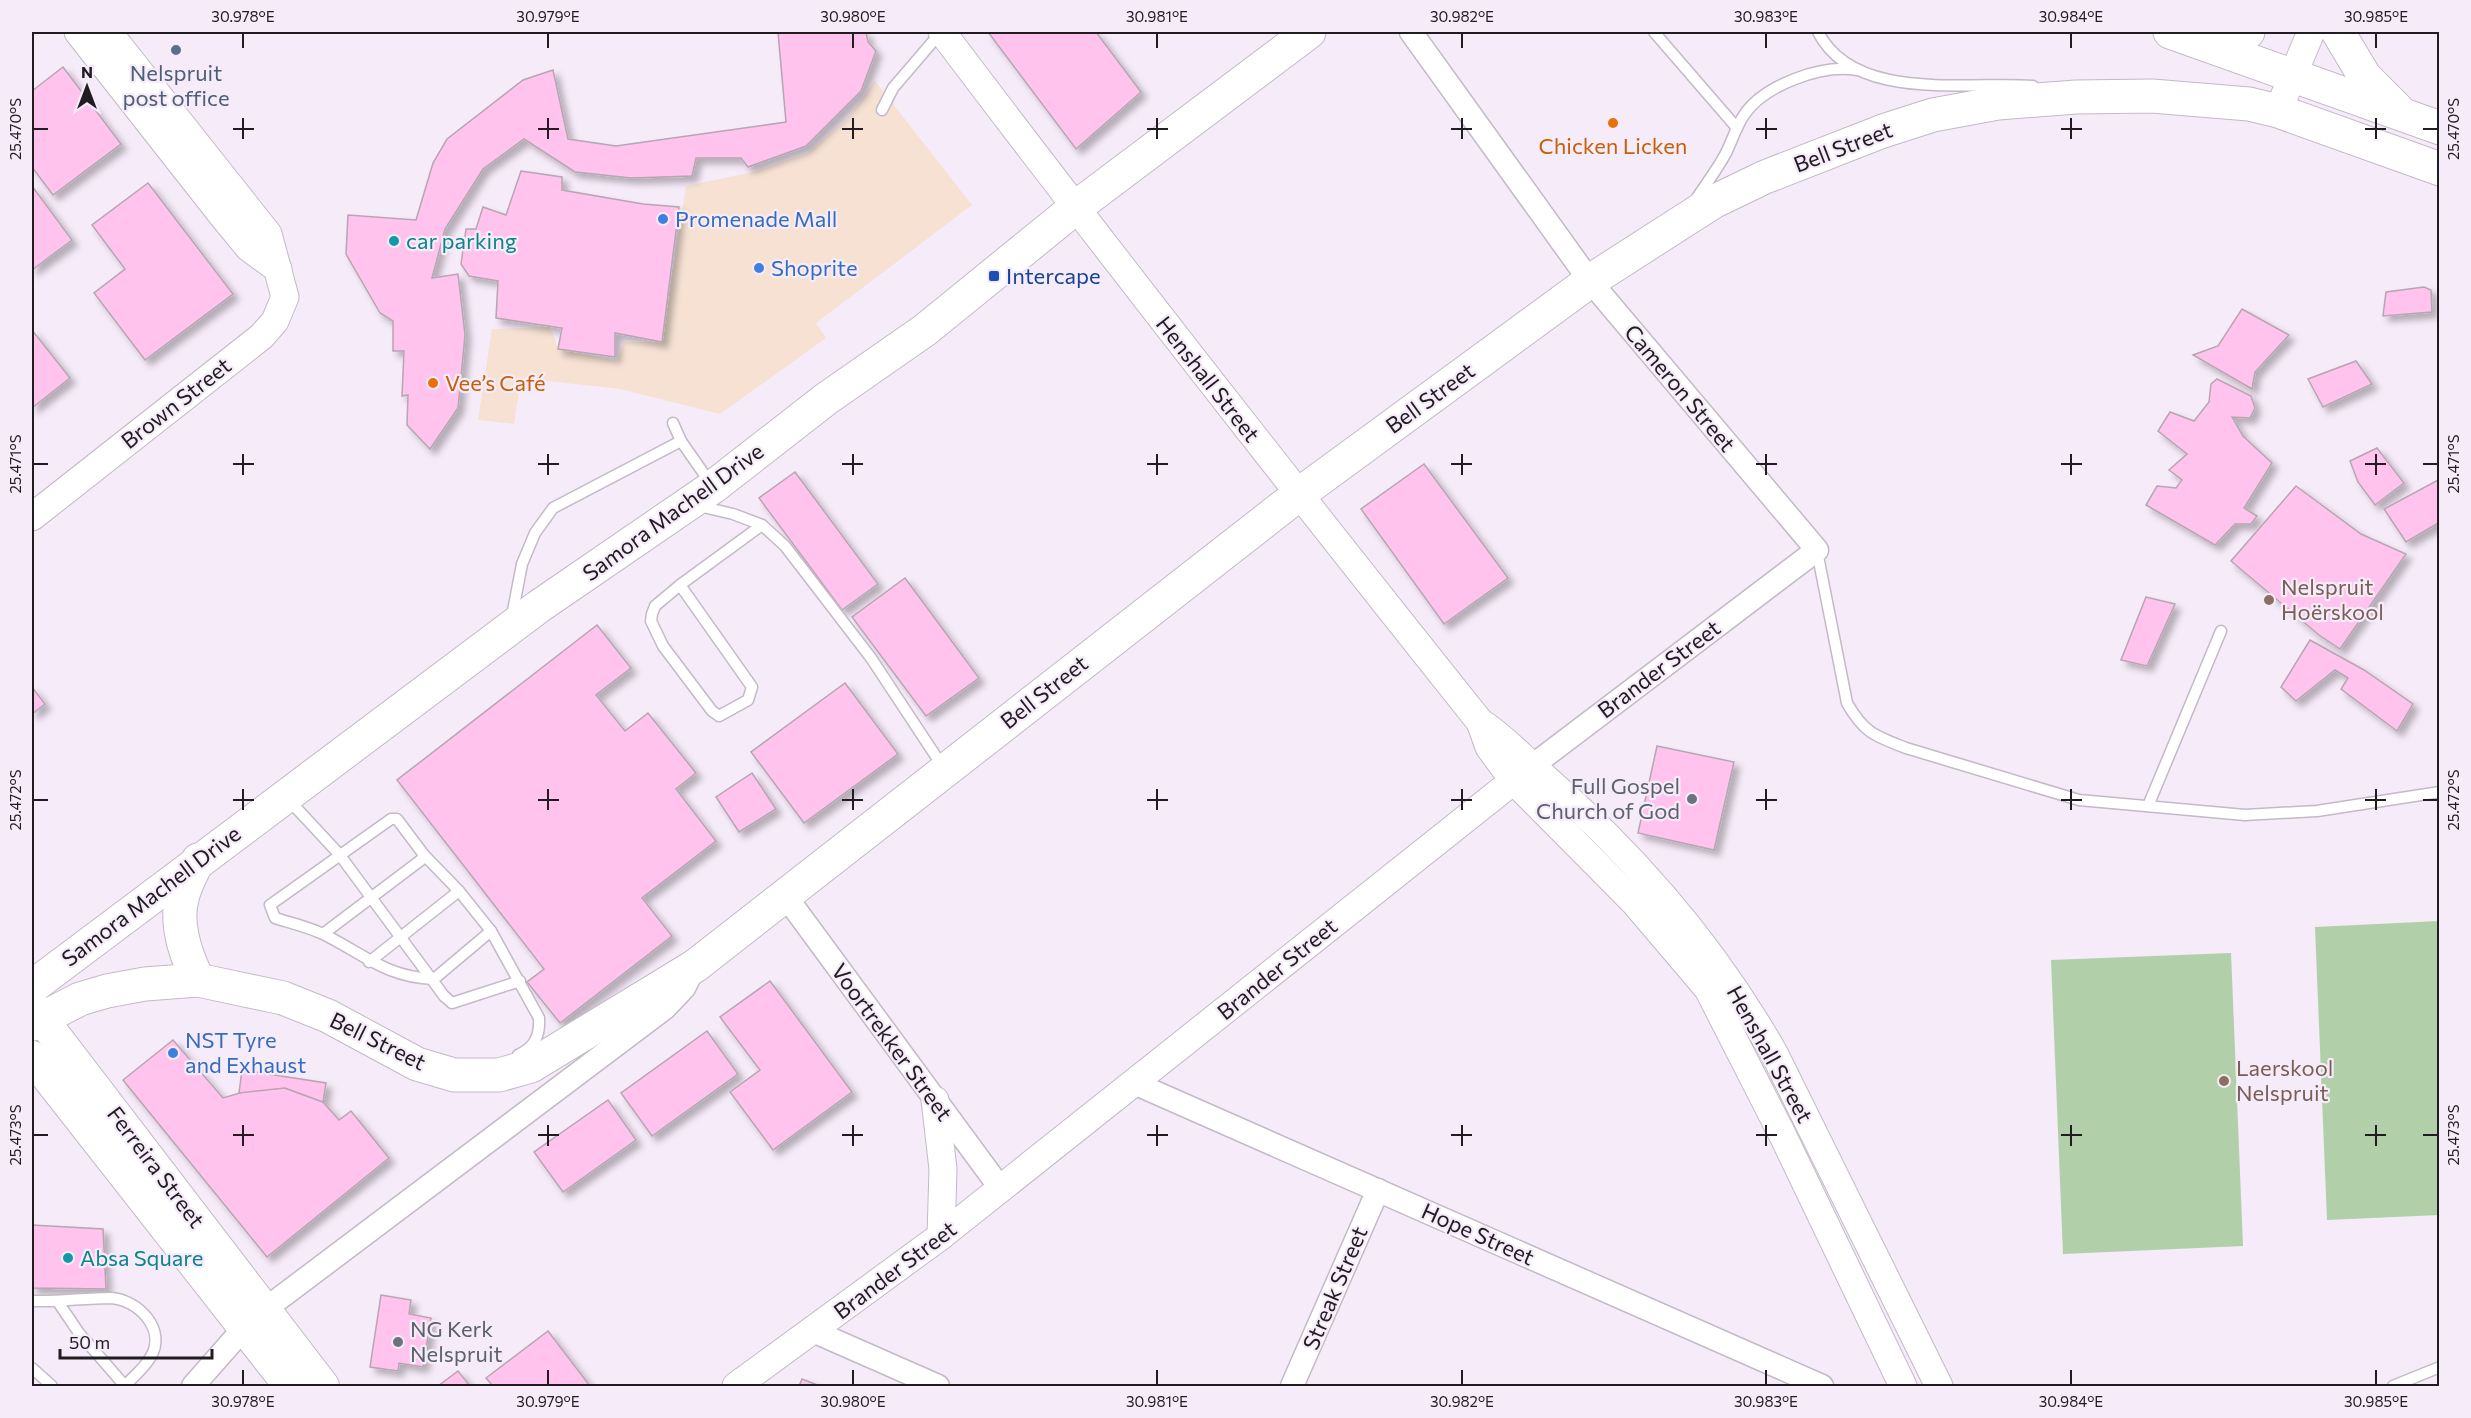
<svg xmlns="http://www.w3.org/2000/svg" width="2471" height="1418" font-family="Commissioner,sans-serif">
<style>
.commercial{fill:#f6e1d3}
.green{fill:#b1cfa9}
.building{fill:#ffc3ed;stroke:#b6a6b1;stroke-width:1.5;filter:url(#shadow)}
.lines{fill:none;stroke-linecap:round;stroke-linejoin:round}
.service-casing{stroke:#c3b9c7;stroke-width:13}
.minor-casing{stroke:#c3b9c7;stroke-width:25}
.tertiary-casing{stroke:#c3b9c7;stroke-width:29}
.secondary-casing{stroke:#c3b9c7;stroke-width:34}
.primary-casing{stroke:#c3b9c7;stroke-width:35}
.service{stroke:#fff;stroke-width:10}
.minor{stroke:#fff;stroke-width:22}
.tertiary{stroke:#fff;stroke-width:27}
.secondary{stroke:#fff;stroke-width:32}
.primary{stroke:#fff;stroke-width:33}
.ticks{fill:none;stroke:#201c21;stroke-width:2}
.service-dot{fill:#5c6f8a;stroke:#f6ebf9;stroke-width:2}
.food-dot{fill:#e8710a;stroke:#f6ebf9;stroke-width:2}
.shop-dot{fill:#3f7fe0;stroke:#f6ebf9;stroke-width:2}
.culture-dot{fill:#0f9aa8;stroke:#f6ebf9;stroke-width:2}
.transit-dot{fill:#1a4fb4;stroke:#f6ebf9;stroke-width:2}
.education-dot{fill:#8d6e63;stroke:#f6ebf9;stroke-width:2}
.worship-dot{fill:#6b7280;stroke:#f6ebf9;stroke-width:2}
.labels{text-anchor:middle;stroke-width:4.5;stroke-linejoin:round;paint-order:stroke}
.service-label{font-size:22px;fill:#4e5e75;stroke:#f6ebf9}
.food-label{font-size:22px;fill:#c56008;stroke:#f6ebf9}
.street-label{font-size:22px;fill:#201c21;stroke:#f6ebf9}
.shop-label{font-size:22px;fill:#366cbe;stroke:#f6ebf9;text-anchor:start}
.culture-label{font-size:22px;fill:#0d838f;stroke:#f6ebf9;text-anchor:start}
.transit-label{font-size:22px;fill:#164399;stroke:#f6ebf9;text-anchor:start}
.education-label{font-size:22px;fill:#785e54;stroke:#f6ebf9;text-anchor:start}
.worship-label{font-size:22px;fill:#5b616d;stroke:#f6ebf9;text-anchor:end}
.neatline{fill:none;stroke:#201c21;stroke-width:2}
.ticks-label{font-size:15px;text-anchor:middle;fill:#201c21}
</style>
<defs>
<filter id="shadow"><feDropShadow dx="5.5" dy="5.5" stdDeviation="3" flood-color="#0004"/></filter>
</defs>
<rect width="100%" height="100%" fill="#f6ebf9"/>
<path class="commercial" d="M875 81 972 205 816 323 826 338 720 414 620 389 521 378 514 424 478 420 492 329 550 327 559 349 617 361 624 342H662L686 186 753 172 808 153 848 118Z"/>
<g class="green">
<path d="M2439 921V1215L2327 1220 2315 927Z"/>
<path d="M2231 953 2243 1246 2063 1254 2051 960Z"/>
</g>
<g class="building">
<path d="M778 32H866L868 42 876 51 861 91 806 146 748 167 741 158H696L692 176 631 178 575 172 524 139 483 169 445 229 432 278 458 274 465 335 458 408 430 449 407 425 408 395 402 396 404 351H393V321L380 313 346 254 348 215 416 220 433 163 447 139 523 80 553 70 568 139 616 146 786 122Z"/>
<path d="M988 32H1096L1141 92 1076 149Z"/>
<path d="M63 67 121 144 53 195 32 167V91Z"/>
<path d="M521 171 562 177V190L643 204 679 207 662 342 615 333V357L558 349 562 328 496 318 498 281 469 276 461 264 466 229H476L483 207 506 215Z"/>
<path d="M148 183 233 294 145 360 94 293 125 269 92 225Z"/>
<path d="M32 186 72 240 32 270Z"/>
<path d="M2424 287 2431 290 2432 312 2383 316 2386 292Z"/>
<path d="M2242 309 2289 335 2255 372 2252 389 2193 355 2218 346Z"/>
<path d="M32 330 70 378 32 408Z"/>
<path d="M2356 361 2372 384 2323 407 2308 379Z"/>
<path d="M2217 379 2251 396 2255 408 2250 418 2232 417 2243 436 2272 463 2244 508 2257 516 2251 524H2235L2215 545 2146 505 2157 486 2176 488 2182 480 2169 470 2187 454 2158 431 2170 412 2194 421 2209 402 2211 384Z"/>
<path d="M2377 448 2404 483 2375 505 2358 482 2350 461Z"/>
<path d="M1424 464 1508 578 1444 624 1361 509Z"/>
<path d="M795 472 878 584 842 610 759 498Z"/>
<path d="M2440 479V522L2406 542 2384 509Z"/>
<path d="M2296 486 2361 534 2406 554 2340 649 2319 635 2231 561Z"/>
<path d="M905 578 979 678 926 716 852 617Z"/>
<path d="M2146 597 2175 604 2147 666 2121 660Z"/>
<path d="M597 625 631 668 596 695 625 731 648 713 696 773 676 789 716 841 642 898 672 936 560 1023 527 982 544 969 397 780Z"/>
<path d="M2310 640 2364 670 2413 704 2397 731 2341 689 2348 678 2335 670 2296 701 2281 687Z"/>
<path d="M845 683 898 754 804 823 751 752Z"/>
<path d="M32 687 45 704 32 714Z"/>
<path d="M1657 746 1734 762 1714 850 1638 833Z"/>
<path d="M752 773 776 809 739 832 716 797Z"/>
<path d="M770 981 852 1092 773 1150 730 1092 760 1070 720 1017Z"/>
<path d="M707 1031 738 1074 652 1136 621 1093Z"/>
<path d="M173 1040 223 1098 250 1090 285 1088 323 1102 339 1120 351 1111 389 1158 267 1257 123 1080Z"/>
<path d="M242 1070 326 1083 323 1102 285 1088 239 1093Z"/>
<path d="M608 1100 636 1140 563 1192 534 1152Z"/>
<path d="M32 1225 103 1229 106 1289 32 1288Z"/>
<path d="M381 1295 411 1300 409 1314 431 1318 423 1367 399 1363 398 1371 370 1367Z"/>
<path d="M548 1331 590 1386H493L486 1378Z"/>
<path d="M458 1371 470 1386H438Z"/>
<path d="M802 1379 820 1386H799Z"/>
</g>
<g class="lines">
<g class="service-casing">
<g id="service">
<path d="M1654 32 1737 128"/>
<path d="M1818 32C1854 103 1968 81 2033 86"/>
<path d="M882 110 893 88 941 32"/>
<path d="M1695 201C1705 185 1717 170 1726 153 1732 141 1736 127 1744 115 1764 85 1822 64 1857 70"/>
<path d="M673 423 681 441 711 484"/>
<path d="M699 506 733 514 762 525 785 546 871 658 943 767"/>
<path d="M1817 551 1847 703C1864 733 1875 736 1906 748L2079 800 2245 815 2317 811 2440 792"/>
<path d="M680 585 752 687 748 700 719 716 712 711 663 646 651 621 652 614 655 606 680 585 762 525"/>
<path d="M512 616 522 564 535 533 553 508 681 441"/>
<path d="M287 798 339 854 444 996 452 1003 520 981"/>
<path d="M2148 806 2221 631"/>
<path d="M424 855 459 891"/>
<path d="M323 934 421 860 424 855 397 819H391L270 905 275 918C291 923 308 927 323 934 364 954 385 977 434 979L491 931"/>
<path d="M369 962 459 891 491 931 539 1018C540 1036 535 1047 518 1055"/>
<path d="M32 1301C58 1302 84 1298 110 1298 138 1299 168 1330 150 1358 144 1368 133 1377 125 1386L79 1333 58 1302"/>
<path d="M32 1368 52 1386"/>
<path d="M2393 1386 2440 1367"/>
</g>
</g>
<g class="minor-casing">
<g id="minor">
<path d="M1411 32 1590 281 1817 550 1532 766"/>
<path d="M784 894 1001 1189"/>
<path d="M1134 1083 1822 1386"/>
<path d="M813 1331 938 1386"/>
<path d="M193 1386 244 1328 264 1310 665 1008 684 988 692 972"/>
<path d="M1292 1386 1378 1190"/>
</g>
</g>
<g class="tertiary-casing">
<g id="tertiary">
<path d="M78 32 221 214 249 248 278 269"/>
<path d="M942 32C1118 265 1298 494 1480 722L1489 747 1513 780 1635 903 1708 989 1783 1136 1903 1386"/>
<path d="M2278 111 2311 32"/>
<path d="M32 517 262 336 275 321 285 297 268 234 108 32"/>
<path d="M1480 722C1504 737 1521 757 1542 775 1635 856 1715 948 1775 1055L1939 1386"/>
<path d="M935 1100 943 1169 941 1236"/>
<path d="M736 1386 941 1236 1532 766"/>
</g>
</g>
<g class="secondary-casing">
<g id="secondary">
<path d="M32 1006 323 1386"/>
<path d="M32 1057 290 1386"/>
</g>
</g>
<g class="primary-casing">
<g id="primary">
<path d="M2170 32 2440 128"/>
<path d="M2338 32 2365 77 2398 110"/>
<path d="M2197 41 2248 32"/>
<path d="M198 860C193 871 186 883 183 895 174 922 186 956 198 980"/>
<path d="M32 987 538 607 713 487 826 399 925 330 1075 208 1309 32"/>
<path d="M32 1024 80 999 107 991 145 984 198 980 283 998 328 1016 417 1064 454 1075H499L531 1066 695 966 1298 495 1590 281 1713 202 1765 177 1883 131 1933 115 1998 103 2076 97 2152 96 2249 104 2278 111 2440 169"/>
</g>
</g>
<use href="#service" class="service"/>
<use href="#minor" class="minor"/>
<use href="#tertiary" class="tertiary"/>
<use href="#secondary" class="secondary"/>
<use href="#primary" class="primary"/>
</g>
<path class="ticks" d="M243 33V48M548 33V48M853 33V48M1157 33V48M1462 33V48M1766 33V48M2071 33V48M2376 33V48M243 118V139M548 118V139M853 118V139M1157 118V139M1462 118V139M1766 118V139M2071 118V139M2376 118V139M33 129H48M233 129H254M538 129H559M842 129H863M1147 129H1168M1451 129H1472M1756 129H1777M2061 129H2082M2365 129H2386M2423 129H2438M243 454V475M548 454V475M853 454V475M1157 454V475M1462 454V475M1766 454V475M2071 454V475M2376 454V475M33 464H48M233 464H254M538 464H559M842 464H863M1147 464H1168M1451 464H1472M1756 464H1777M2061 464H2082M2365 464H2386M2423 464H2438M243 789V810M548 789V810M853 789V810M1157 789V810M1462 789V810M1766 789V810M2071 789V810M2376 789V810M33 800H48M233 800H254M538 800H559M842 800H863M1147 800H1168M1451 800H1472M1756 800H1777M2061 800H2082M2365 800H2386M2423 800H2438M243 1125V1146M548 1125V1146M853 1125V1146M1157 1125V1146M1462 1125V1146M1766 1125V1146M2071 1125V1146M2376 1125V1146M33 1135H48M233 1135H254M538 1135H559M842 1135H863M1147 1135H1168M1451 1135H1472M1756 1135H1777M2061 1135H2082M2365 1135H2386M2423 1135H2438M243 1370V1385M548 1370V1385M853 1370V1385M1157 1370V1385M1462 1370V1385M1766 1370V1385M2071 1370V1385M2376 1370V1385"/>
<circle class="service-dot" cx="176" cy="50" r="6"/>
<g class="food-dot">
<circle cx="1613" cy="123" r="6"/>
<circle cx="433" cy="383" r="6"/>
</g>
<g class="shop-dot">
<circle cx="663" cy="219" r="6"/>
<circle cx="759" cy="268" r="6"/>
<circle cx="173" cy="1053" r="6"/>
</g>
<g class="culture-dot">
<circle cx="394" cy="241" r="6"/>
<circle cx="68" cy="1258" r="6"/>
</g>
<rect class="transit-dot" x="988" y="270" width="12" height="12" rx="3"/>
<g class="education-dot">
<circle cx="2269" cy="600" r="6"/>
<circle cx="2224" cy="1081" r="6"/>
</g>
<g class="worship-dot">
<circle cx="1692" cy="799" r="6"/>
<circle cx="398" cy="1342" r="6"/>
</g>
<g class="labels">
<g class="service-label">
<text x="176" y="81">Nelspruit<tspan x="176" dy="25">post office</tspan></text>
</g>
<g class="food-label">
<text x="1613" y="154">Chicken Licken</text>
<text x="445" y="391" text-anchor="start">Vee’s Café</text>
</g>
<g class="street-label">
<text transform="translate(1843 147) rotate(-21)" y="8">Bell Street</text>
<text transform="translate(1208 379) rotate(52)" y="8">Henshall Street</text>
<text transform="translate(1680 388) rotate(50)" y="8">Cameron Street</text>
<text transform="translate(1430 398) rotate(-36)" y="8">Bell Street</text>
<text transform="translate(176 403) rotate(-38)" y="8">Brown Street</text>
<text transform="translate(673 512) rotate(-36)" y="8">Samora Machell Drive</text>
<text transform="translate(1659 669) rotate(-37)" y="8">Brander Street</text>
<text transform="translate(1044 692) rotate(-38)" y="8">Bell Street</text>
<text transform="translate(151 896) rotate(-37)" y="8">Samora Machell Drive</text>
<text transform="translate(1277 969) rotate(-39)" y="8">Brander Street</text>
<text transform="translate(378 1041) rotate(26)" y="8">Bell Street</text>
<text transform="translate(892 1042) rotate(54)" y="8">Voortrekker Street</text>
<text transform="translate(1770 1054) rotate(61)" y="8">Henshall Street</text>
<text transform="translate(156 1167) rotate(53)" y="8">Ferreira Street</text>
<text transform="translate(1478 1234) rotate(24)" y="8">Hope Street</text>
<text transform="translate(895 1270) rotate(-37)" y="8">Brander Street</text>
<text transform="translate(1335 1288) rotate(-67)" y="8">Streak Street</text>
</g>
<g class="shop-label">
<text x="675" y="227">Promenade Mall</text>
<text x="771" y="276">Shoprite</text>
<text x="185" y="1048">NST Tyre<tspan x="185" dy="25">and Exhaust</tspan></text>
</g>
<g class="culture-label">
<text x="406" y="249">car parking</text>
<text x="80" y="1266">Absa Square</text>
</g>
<g class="transit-label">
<text x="1006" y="284">Intercape</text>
</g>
<g class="education-label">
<text x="2281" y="595">Nelspruit<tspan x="2281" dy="25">Hoërskool</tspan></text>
<text x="2236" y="1076">Laerskool<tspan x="2236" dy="25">Nelspruit</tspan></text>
</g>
<g class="worship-label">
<text x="1680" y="794">Full Gospel<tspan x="1680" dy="25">Church of God</tspan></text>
<text x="410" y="1337" text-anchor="start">NG Kerk<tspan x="410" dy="25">Nelspruit</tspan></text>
</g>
</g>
<rect width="2471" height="1418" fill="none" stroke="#f6ebf9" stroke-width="66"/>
<g transform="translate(87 87)" stroke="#f6ebf9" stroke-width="4.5" paint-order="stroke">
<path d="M0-4.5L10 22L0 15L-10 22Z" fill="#201c21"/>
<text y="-9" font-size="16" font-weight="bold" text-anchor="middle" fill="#201c21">N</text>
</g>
<path d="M60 1349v9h152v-9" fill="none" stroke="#201c21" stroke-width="3"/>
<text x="69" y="1349" font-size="18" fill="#201c21" stroke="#f6ebf9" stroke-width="4.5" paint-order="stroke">50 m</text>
<rect x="33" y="33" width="2405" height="1352" class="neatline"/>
<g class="ticks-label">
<text x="243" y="22">30.978°E</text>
<text x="548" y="22">30.979°E</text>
<text x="853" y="22">30.980°E</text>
<text x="1157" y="22">30.981°E</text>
<text x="1462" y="22">30.982°E</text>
<text x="1766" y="22">30.983°E</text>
<text x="2071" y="22">30.984°E</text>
<text x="2376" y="22">30.985°E</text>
<text transform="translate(16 129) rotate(-90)" y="5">25.470°S</text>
<text transform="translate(2454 129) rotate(-90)" y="5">25.470°S</text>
<text transform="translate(16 464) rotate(-90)" y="5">25.471°S</text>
<text transform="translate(2454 464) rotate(-90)" y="5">25.471°S</text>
<text transform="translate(16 800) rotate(-90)" y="5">25.472°S</text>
<text transform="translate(2454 800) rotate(-90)" y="5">25.472°S</text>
<text transform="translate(16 1135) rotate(-90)" y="5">25.473°S</text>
<text transform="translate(2454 1135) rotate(-90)" y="5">25.473°S</text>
<text x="243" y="1407">30.978°E</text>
<text x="548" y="1407">30.979°E</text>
<text x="853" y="1407">30.980°E</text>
<text x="1157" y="1407">30.981°E</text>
<text x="1462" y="1407">30.982°E</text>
<text x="1766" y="1407">30.983°E</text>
<text x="2071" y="1407">30.984°E</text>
<text x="2376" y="1407">30.985°E</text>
</g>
</svg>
